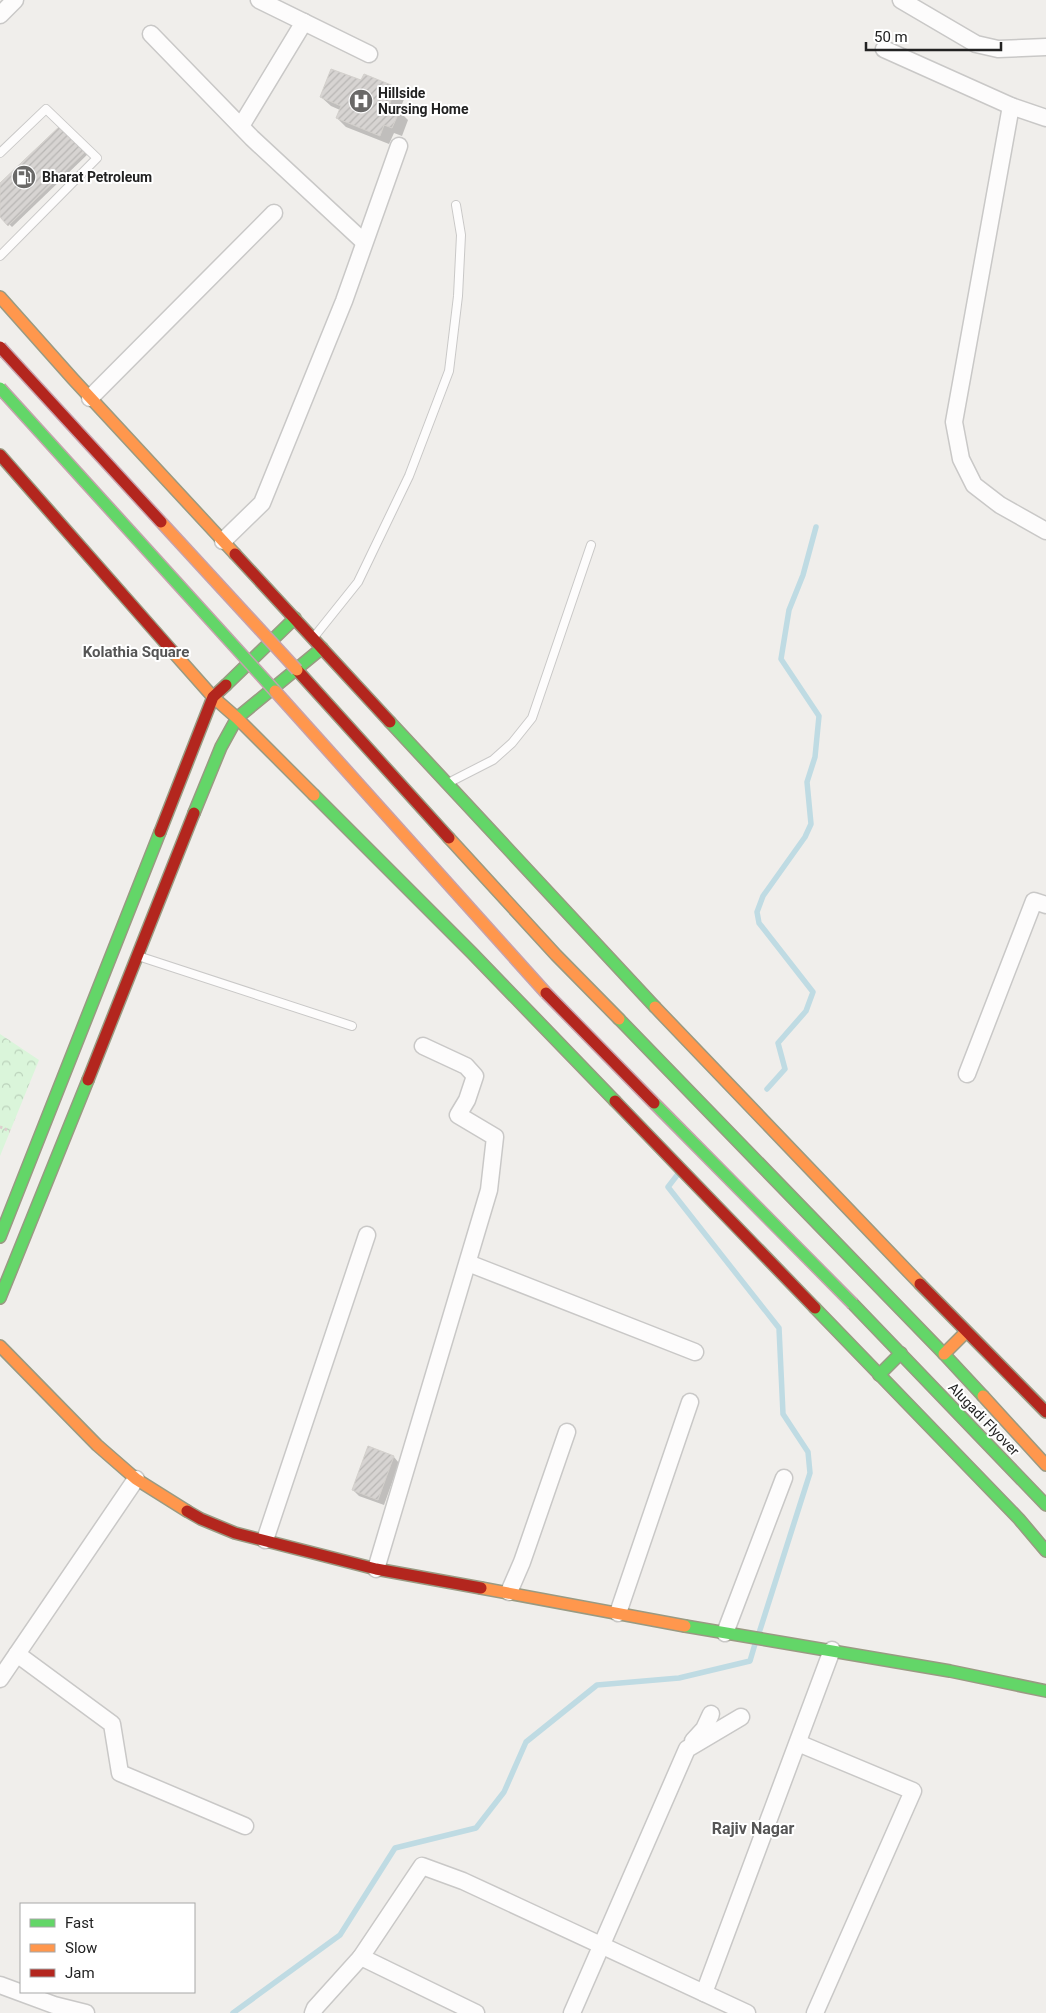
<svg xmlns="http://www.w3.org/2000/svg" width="1046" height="2013" font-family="Roboto,sans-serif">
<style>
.park{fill:url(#park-crowns)}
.shadow{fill:#0003}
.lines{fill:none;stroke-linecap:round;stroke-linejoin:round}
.stream{stroke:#bfdbe3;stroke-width:5.5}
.building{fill:url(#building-hatch);stroke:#d3d0cc}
.lane-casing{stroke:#c9c8c7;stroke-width:10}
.street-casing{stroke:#c9c8c7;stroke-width:19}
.fast-casing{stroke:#999a82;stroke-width:14}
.slow-casing{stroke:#999a82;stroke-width:14}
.jam-casing{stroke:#999a82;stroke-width:14}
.path{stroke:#dccecd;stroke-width:3;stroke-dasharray:2.5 2.5;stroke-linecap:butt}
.lane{stroke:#fdfcfc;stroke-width:8}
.street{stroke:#fdfcfc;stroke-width:16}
.fast{stroke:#63d668;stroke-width:11}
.slow{stroke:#ff974d;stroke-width:11}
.jam{stroke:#b3261e;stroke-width:11}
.fast-bridge-casing{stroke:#c5a2ac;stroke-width:14;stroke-linecap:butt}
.slow-bridge-casing{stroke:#c5a2ac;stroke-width:14;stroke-linecap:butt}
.jam-bridge-casing{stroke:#c5a2ac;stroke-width:14;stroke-linecap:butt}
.fast-bridge{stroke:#63d668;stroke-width:11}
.slow-bridge{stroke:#ff974d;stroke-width:11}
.jam-bridge{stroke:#b3261e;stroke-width:11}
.labels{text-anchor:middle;stroke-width:4;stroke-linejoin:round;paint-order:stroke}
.poi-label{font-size:14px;font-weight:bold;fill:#222;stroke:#fff;text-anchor:start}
.street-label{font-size:14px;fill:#222;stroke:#fff}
.neighbourhood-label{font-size:15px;font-weight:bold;fill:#555;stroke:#fff}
.quarter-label{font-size:16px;font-weight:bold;fill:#555;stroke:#fff}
</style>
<defs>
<pattern id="park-crowns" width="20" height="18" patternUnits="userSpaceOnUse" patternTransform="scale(1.25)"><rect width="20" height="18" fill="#daf5da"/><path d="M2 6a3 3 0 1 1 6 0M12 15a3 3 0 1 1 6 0" fill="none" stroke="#bbd2bb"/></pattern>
<pattern id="building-hatch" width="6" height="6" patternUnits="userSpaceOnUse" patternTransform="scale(1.25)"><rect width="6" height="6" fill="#d7d4d2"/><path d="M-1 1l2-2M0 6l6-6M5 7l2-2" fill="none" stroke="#b8b6b4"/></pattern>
</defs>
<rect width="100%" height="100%" fill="#f0eeeb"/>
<path class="park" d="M0 1034 39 1060 0 1156Z"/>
<g class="shadow">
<path d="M364 75 396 88 405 97 399 111 408 120 402 136 394 133 389 144 346 127 337 118 340 110 331 106 321 97 362 82Z"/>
<path d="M62 125 90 152 12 227 0 215V185Z"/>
<path d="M394 1457 399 1463 384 1505 359 1496 353 1490Z"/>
</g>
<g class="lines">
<g class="stream">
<path d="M767 1089 785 1069 778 1043 806 1011 813 992 759 923 757 912 763 896 805 837 811 824 807 782 815 757 819 716 781 659 789 610 803 575 816 527"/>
<path d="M678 1174 668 1187 779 1328 783 1414 808 1452 810 1473 759 1633"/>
<path d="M233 2013 340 1935 395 1848 476 1828 504 1792 526 1742 597 1685 679 1678 750 1661 755 1644"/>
</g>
</g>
<g class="building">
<path d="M331 69 361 80 364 74 396 87 389 106 400 110 392 128 384 125 380 136 336 118 341 106 320 97Z"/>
<path d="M62 124 88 149 8 226 0 217V183Z"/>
<path d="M368 1446 394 1456 378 1500 352 1490Z"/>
</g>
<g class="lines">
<g class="lane-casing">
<g id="lane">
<path d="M0 153 46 109 97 158 0 256"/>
<path d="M314 637 358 582 409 476 449 371 458 296 461 235 456 205"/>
<path d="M450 782 493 760 512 743 532 718 591 545"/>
<path d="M138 956 352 1026"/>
</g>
</g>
<g class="street-casing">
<g id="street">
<path d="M259 0 369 54"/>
<path d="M901 0 976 44 998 49 1046 47"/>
<path d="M0 15 15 0"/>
<path d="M151 34 252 138 364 242"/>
<path d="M884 49 1011 106 1046 118"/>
<path d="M1011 106 954 422 961 459 974 485 1000 505 1046 531"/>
<path d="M241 126 304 22"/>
<path d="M90 398 274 213"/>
<path d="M223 541 262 503 344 301 399 146"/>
<path d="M967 1074 1034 901 1046 905"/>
<path d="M468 1263 695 1352"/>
<path d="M265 1540 367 1235"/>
<path d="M376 1569 489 1190 495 1137 458 1115 467 1100 475 1076 466 1066 423 1046"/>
<path d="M509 1592 522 1562 567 1432"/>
<path d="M618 1613 690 1402"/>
<path d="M725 1633 784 1478"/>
<path d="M17 1654 112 1724 120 1773 245 1826"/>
<path d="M0 1679 136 1479"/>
<path d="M693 1741 704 1729 711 1714"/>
<path d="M798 1743 913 1791 815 2013"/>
<path d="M0 1985 54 2005 86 2013"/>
<path d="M704 1993 832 1650"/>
<path d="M313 2013 315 2008 361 1957"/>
<path d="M476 2013 361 1957 422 1866 463 1881 747 2013"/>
<path d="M572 2013 687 1749 741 1717"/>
</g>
</g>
<g class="fast-casing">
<g id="fast">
<path d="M226 685 295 618"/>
<path d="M390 722 655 1007"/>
<path d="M314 795 472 953 615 1101"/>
<path d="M194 813 221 747 237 718 322 648"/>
<path d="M619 1019 944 1354 983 1396"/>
<path d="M0 1237 160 832"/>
<path d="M0 1298 88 1080"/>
<path d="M853 1304 1046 1505"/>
<path d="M815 1308 1019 1519 1046 1551"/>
<path d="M879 1375 901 1353"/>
<path d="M685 1626 950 1671 1046 1691"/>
</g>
</g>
<g class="slow-casing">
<g id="slow">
<path d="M0 297 73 379 235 554"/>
<path d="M174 653 213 697 237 718 314 795"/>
<path d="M449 838 556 955 619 1019"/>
<path d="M655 1007 920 1284"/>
<path d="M0 1346 97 1445 136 1479 187 1511"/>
<path d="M944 1354 966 1332"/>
<path d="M983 1396 1046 1465"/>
<path d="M481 1588 685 1626"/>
</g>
</g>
<g class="jam-casing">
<g id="jam">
<path d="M0 455 174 653"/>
<path d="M235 554 390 722"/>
<path d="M297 670 449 838"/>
<path d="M160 832 213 697 226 685"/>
<path d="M88 1080 194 813"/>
<path d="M615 1101 815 1308"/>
<path d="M920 1284 1046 1412"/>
<path d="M187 1511 201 1519 235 1533 376 1569 481 1588"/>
</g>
</g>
<path class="path" d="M0 1127 10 1131"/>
<use href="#lane" class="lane"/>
<use href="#street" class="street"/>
<use href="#fast" class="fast"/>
<use href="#slow" class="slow"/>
<use href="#jam" class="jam"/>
<g class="fast-bridge-casing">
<g id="fast-bridge">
<path d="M0 388 275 691"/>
<path d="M654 1103 853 1304"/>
</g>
</g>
<g class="slow-bridge-casing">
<g id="slow-bridge">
<path d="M161 522 297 670"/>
<path d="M275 691 546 993"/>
</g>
</g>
<g class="jam-bridge-casing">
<g id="jam-bridge">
<path d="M0 347 161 522"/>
<path d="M546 993 654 1103"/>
</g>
</g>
<use href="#fast-bridge" class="fast-bridge"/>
<use href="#slow-bridge" class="slow-bridge"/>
<use href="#jam-bridge" class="jam-bridge"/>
</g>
<defs>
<g id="hospital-disc" transform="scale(1.25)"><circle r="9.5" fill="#6a6968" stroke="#fff"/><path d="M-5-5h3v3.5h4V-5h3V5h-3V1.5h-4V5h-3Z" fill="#fff"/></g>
<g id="fuel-disc" transform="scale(1.25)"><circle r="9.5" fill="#6a6968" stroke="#fff"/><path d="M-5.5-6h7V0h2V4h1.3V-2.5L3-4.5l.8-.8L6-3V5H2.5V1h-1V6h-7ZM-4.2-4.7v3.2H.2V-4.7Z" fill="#fff"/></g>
</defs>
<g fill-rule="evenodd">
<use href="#hospital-disc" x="361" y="101"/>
<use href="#fuel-disc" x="24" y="177"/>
</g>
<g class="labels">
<g class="poi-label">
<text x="378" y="98">Hillside<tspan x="378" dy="16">Nursing Home</tspan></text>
<text x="42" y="182">Bharat Petroleum</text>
</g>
<g class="street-label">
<text transform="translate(984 1419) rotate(46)" y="5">Alugadi Flyover</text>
</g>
<g class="neighbourhood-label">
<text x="136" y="657">Kolathia Square</text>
</g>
<g class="quarter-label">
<text x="753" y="1834">Rajiv Nagar</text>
</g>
</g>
<rect x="20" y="1903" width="175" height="90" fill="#ffffff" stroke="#a7a7a7"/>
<rect x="30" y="1919" width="25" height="8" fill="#63d668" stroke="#a7a7a7"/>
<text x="65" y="1928" font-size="15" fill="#222222">Fast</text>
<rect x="30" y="1944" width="25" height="8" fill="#ff974d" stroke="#a7a7a7"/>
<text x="65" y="1953" font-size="15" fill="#222222">Slow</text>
<rect x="30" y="1969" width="25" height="8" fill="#b3261e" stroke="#a7a7a7"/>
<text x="65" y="1978" font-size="15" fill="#222222">Jam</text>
<path d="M866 42v8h135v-8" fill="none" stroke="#222222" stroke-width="2.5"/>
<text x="874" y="42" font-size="15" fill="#222222" stroke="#ffffff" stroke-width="4" paint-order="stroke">50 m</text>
</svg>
